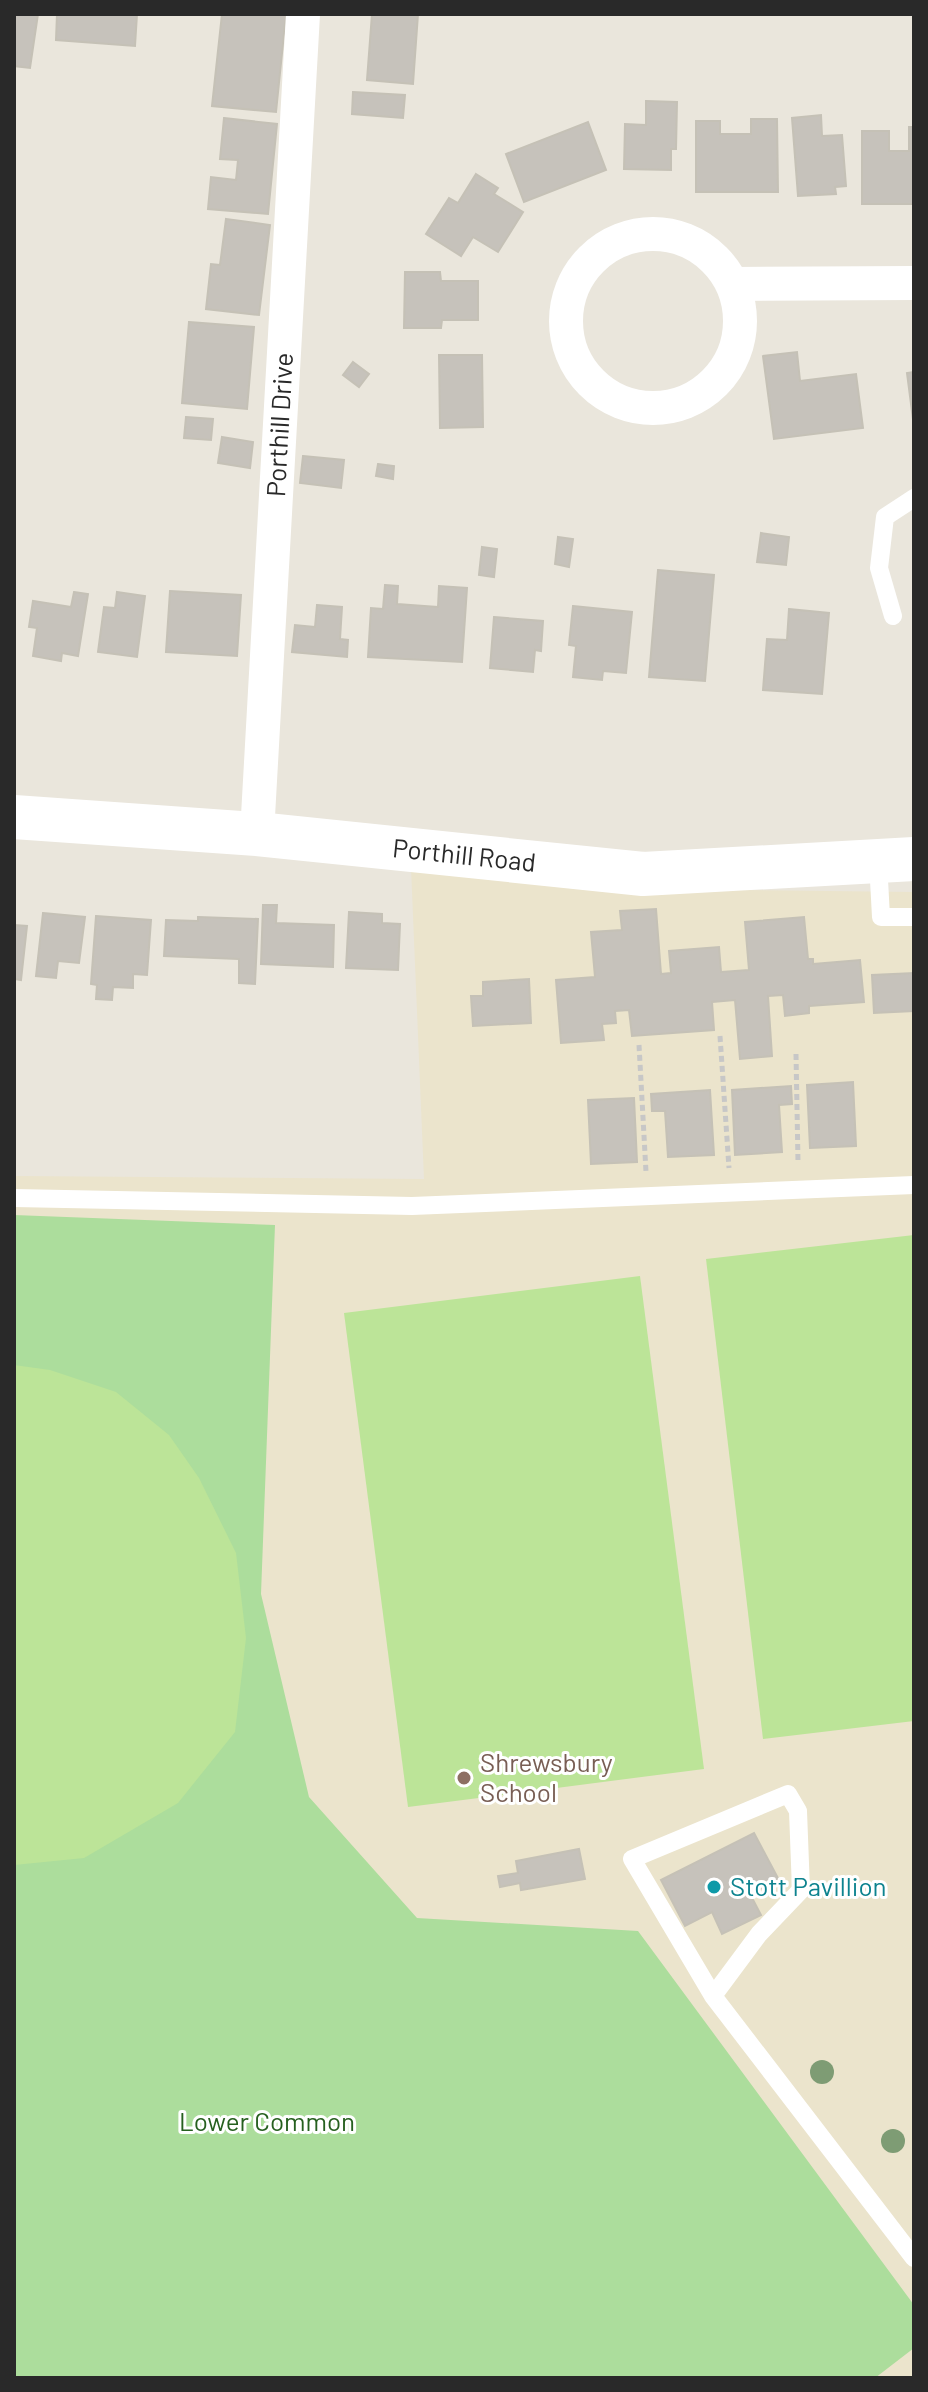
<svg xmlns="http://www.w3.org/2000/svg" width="928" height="2392" font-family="Barlow,sans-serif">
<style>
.education{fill:#ebe4cc}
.green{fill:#acdd9c}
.pitch{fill:#bce498}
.building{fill:#c6c2bb;stroke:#c5c1b6;stroke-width:2}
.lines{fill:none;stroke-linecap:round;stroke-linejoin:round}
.path{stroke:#c7c7c7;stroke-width:5;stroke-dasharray:6 4;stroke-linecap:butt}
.lane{stroke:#fff;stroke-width:18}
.street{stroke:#fff;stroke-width:34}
.secondary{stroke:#fff;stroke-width:44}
.tree{fill:#7e9c74}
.education-dot{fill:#8d6e63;stroke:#fff;stroke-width:3}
.culture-dot{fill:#0f9aa8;stroke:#fff;stroke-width:3}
.labels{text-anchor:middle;stroke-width:6;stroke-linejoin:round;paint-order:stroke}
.street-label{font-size:26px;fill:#292929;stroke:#fff}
.education-label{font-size:26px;fill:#785e54;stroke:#fff;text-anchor:start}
.culture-label{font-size:26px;fill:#0d838f;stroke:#fff;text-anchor:start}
.park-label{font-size:26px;fill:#26601f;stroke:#fff}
</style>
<rect width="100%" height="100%" fill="#eae6dc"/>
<path class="education" d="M411 868 642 889 914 892V2378H14V1176L424 1179Z"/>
<path class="green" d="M14 1215 275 1225 261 1594 309 1797 417 1918 638 1931 914 2305V2348L875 2378H14Z"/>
<g class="pitch">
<path d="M914 1235V1721L763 1739 706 1259Z"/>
<path d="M640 1276 704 1769 408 1807 344 1313Z"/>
<path d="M14 1365 50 1370 116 1392 169 1435 199 1478 236 1553 246 1638 235 1732 178 1803 84 1858 14 1865Z"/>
</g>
<g class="building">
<path d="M14 14H38L30 68 14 66Z"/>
<path d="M57 14H137L135 46 56 40Z"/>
<path d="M222 14H286L276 112 212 106Z"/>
<path d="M372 14H418L413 84 367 80Z"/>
<path d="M353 92 405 95 403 118 352 114Z"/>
<path d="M646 101 677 102 676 149H671V170L624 169 625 124 646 125Z"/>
<path d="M821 115 822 136 842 135 846 186 835 187 836 194 798 196 792 118Z"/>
<path d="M224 118 277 124 268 214 208 209 211 177 236 180 238 160 220 159Z"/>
<path d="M751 119H777L778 192H696V121H720V134H751Z"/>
<path d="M588 122 606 170 524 202 506 154Z"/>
<path d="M909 127H914V204H862V131H889V151H909Z"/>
<path d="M476 174 498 188 494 194 523 212 498 252 473 237 461 256 426 234 449 198 458 203Z"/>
<path d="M226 219 270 225 259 315 206 309 211 264 220 265Z"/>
<path d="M405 272H440L441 281H478V320H442L441 328H404Z"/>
<path d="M189 322 254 327 247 409 182 403Z"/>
<path d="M797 352 800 381 856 374 863 428 774 439 763 356Z"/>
<path d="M439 355H482L483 427 440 428Z"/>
<path d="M353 362 369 374 359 387 343 375Z"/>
<path d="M914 372V427L907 373Z"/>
<path d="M186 417 213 419 211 440 184 438Z"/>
<path d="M222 437 253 442 250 468 218 463Z"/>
<path d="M303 456 344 460 341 488 300 483Z"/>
<path d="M378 464 394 466 393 479 376 476Z"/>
<path d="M761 533 789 537 786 565 757 562Z"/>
<path d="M558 537 573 539 569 567 555 564Z"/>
<path d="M482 547 497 549 494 577 479 575Z"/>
<path d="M658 570 714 575 705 681 649 677Z"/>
<path d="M385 585 398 586 397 604 438 607 439 586 467 588 462 662 368 657 371 608 383 609Z"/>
<path d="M170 591 241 595 237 656 166 652Z"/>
<path d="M74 592 88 594 78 656 62 653 61 661 33 656 37 628 29 627 33 601 71 607Z"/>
<path d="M117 592 145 596 137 657 98 652 104 607 115 608Z"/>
<path d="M317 605 342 607 340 639 348 640 347 657 292 652 295 625 315 627Z"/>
<path d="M573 606 632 612 626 673 603 671 602 680 573 677 576 646 569 645Z"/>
<path d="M789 609 829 613 822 694 763 690 767 639 787 640Z"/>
<path d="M494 617 543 621 541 651 535 650 533 672 490 668Z"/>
<path d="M263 905H277L276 923 334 925 333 967 261 964Z"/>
<path d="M656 909 661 974 671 973 669 951 719 947 721 972 749 970 745 922 804 917 808 959H813V964L860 960 864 1002 809 1006V1013L785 1016 783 995 768 996 772 1056 740 1059 735 1000 712 1002 714 1030 632 1036 629 1010 615 1011 616 1023 602 1024 604 1040 561 1043 556 980 595 977 591 932 622 930 620 911Z"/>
<path d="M349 912 382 914V923L400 924 398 970 346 968Z"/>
<path d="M43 913 85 917 79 963 58 961 56 978 36 976Z"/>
<path d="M96 916 151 920 147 975 133 974V988L113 987 112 1000 96 999 97 985 91 984Z"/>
<path d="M198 917 258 919 255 984 239 983V959L164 956 166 920 198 921Z"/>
<path d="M14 925 27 926 21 980 14 979Z"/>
<path d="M914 973V1011L874 1013 872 975Z"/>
<path d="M529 979 531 1023 473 1026 471 996H483V982Z"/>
<path d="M853 1082 856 1146 810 1148 807 1085Z"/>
<path d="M791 1086 792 1104 779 1105 782 1152 735 1155 732 1090Z"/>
<path d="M710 1090 714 1155 668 1157 665 1111H652L651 1094Z"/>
<path d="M634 1098 637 1162 591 1164 588 1100Z"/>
<path d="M754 1833 779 1880 750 1894 761 1915 722 1934 712 1912 685 1926 661 1880Z"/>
<path d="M579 1849 585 1879 521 1890 520 1883 500 1887 498 1876 518 1873 516 1861Z"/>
</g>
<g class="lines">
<g class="path">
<path d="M720 1036 729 1168"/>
<path d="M639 1045 646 1172"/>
<path d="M796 1054 798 1162"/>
</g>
<g class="lane">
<path d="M893 616 879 568 885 517 914 498"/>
<path d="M878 861 881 917H914"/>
<path d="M14 1198 412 1206 914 1185"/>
<path d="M713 1996 632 1859 788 1794 798 1811 801 1890 759 1934 713 1996 914 2258"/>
</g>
<g class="street">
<circle cx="653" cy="321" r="87"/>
<path d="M734 284 914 283"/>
<path id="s1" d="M257 834 303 14"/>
</g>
<path class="secondary" id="s2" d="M14 817 257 834 643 874 914 859"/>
</g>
<g class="tree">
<circle cx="822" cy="2072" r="12"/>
<circle cx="893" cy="2141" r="12"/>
</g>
<circle class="education-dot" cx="464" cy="1778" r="8"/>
<circle class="culture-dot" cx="714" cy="1887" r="8"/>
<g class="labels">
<g class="street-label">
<text dy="9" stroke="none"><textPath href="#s1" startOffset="410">Porthill Drive</textPath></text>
<text dy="9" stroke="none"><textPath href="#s2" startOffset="452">Porthill Road</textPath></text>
</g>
<g class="education-label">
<text x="480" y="1772">Shrewsbury<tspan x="480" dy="30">School</tspan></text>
</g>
<g class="culture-label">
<text x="730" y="1896">Stott Pavillion</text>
</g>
<g class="park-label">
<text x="267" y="2131">Lower Common</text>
</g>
</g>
<rect width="928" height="2392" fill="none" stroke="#292929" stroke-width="32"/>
</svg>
